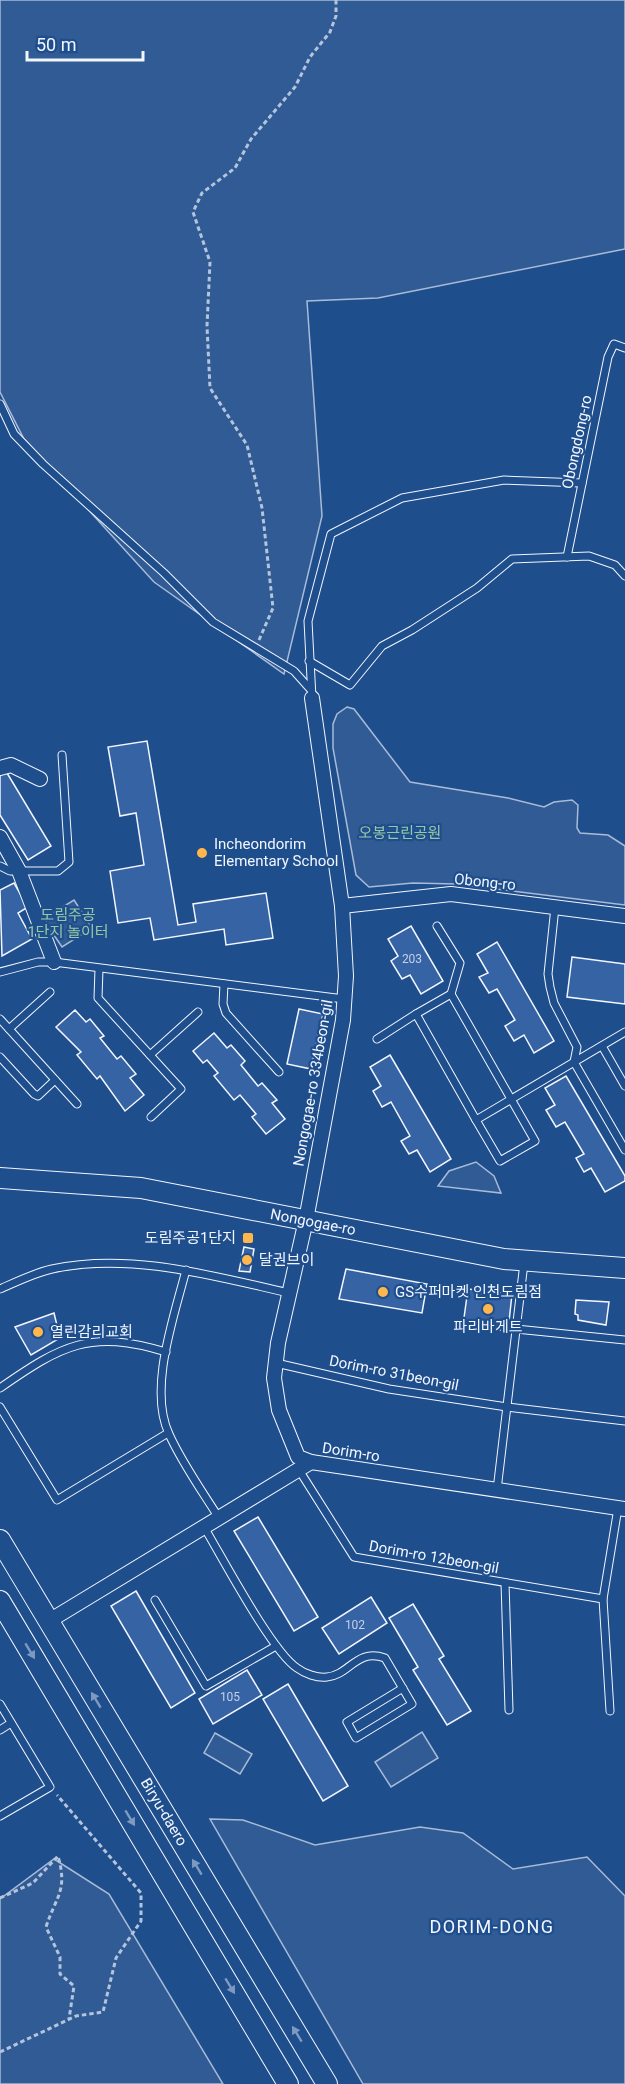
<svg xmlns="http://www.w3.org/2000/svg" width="625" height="2084" font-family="Roboto,'Noto Sans KR',sans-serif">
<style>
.built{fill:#305b95;stroke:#a8bbd7;stroke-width:1.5}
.building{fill:#3563a3;stroke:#f2f6ff;stroke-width:1.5}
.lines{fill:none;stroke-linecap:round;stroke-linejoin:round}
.lane-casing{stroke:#f2f6ff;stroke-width:9}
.street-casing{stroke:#f2f6ff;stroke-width:16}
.secondary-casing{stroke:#f2f6ff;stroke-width:22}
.path{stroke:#b3c4dc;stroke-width:3;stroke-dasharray:4.5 3;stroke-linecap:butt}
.lane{stroke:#1f4e8c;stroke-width:7}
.street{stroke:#1f4e8c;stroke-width:14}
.secondary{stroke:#1f4e8c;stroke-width:20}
.oneway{fill:#7e9ac0}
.poi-dot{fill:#ffb74d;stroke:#1f4e8c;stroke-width:2}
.labels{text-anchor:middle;stroke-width:4.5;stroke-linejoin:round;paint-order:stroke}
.number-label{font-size:12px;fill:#c3d1e8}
.street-label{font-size:15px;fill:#f2f6ff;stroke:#1f4e8c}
.park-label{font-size:15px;fill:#97c8a6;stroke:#1f4e8c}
.poi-label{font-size:15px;fill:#f2f6ff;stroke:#1f4e8c;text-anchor:start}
.quarter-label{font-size:18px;letter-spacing:1.5px;fill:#f2f6ff;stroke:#1f4e8c}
</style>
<rect width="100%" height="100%" fill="#1f4e8c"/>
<g class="built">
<path d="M0 0H625V249L378 298 307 301 322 516 284 674 154 582 24 439 0 392Z"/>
<path d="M347 707 354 709 410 782 508 798 544 807 554 802 572 800 578 805 577 828 580 833 608 835 625 846V905L456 884 413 883 369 887 356 875 333 748V724L337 714Z"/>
<path d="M74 900 92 928 62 947 43 919Z"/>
<path d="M476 1162 494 1176 501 1193 438 1186 449 1171Z"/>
<path d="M422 1732 438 1758 391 1787 375 1762Z"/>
<path d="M215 1733 252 1754 240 1774 204 1753Z"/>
<path d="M210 1819 243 1820 315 1845 420 1827 463 1833 513 1869 587 1857 625 1896V2084H363Z"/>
<path d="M54 1859 109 1894 223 2084H0V1899Z"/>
</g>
<g class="building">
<path d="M147 741 178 925 196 922 193 904 266 893 273 938 226 945 224 929 154 940 150 918 118 923 110 871 144 865 136 813 120 816 108 747Z"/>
<path d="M4 768 51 846 28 860 0 815V771Z"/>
<path d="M14 883 28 907 18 913 32 939 2 956 0 890Z"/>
<path d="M411 926 443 981 421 994 410 975 402 979 391 961 398 956 388 939Z"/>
<path d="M497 942 554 1041 534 1053 524 1035 514 1041 505 1026 515 1020 497 989 489 993 479 977 488 973 477 954Z"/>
<path d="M572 957 625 964V1004L567 997Z"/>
<path d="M299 1009 323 1014 311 1069 287 1064Z"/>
<path d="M75 1010 86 1022 90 1019 104 1036 100 1038 117 1059 121 1056 136 1074 130 1078 144 1095 125 1111 100 1076 97 1079 77 1055 81 1052 56 1027Z"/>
<path d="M214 1033 227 1048 231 1045 245 1061 241 1065 258 1086 262 1083 277 1100 272 1103 285 1119 266 1134 252 1117 256 1114 240 1095 234 1100 214 1076 218 1073 207 1060 203 1063 193 1051Z"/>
<path d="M390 1055 451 1159 430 1172 417 1150 409 1154 401 1141 410 1136 391 1102 382 1107 373 1091 381 1086 370 1067Z"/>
<path d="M566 1076 625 1176V1181L605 1192 591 1168 584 1172 576 1158 584 1154 565 1122 556 1127 546 1110 555 1105 545 1088Z"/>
<path d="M244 1247 254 1249 250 1272 239 1271Z"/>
<path d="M346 1269 427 1284 422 1313 339 1299Z"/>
<path d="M468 1289 512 1294 508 1331 463 1325Z"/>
<path d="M576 1300 609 1302 606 1325 578 1320V1315L575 1314Z"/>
<path d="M54 1313 60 1338 31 1355 15 1327Z"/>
<path d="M258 1517 318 1617 294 1631 234 1531Z"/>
<path d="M136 1591 195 1693 171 1708 111 1606Z"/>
<path d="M371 1597 387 1623 339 1654 322 1628Z"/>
<path d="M413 1604 444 1656 439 1659 471 1711 447 1725 413 1670 418 1667 389 1618Z"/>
<path d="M247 1670 262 1695 213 1724 199 1699Z"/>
<path d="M288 1684 348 1786 323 1801 263 1699Z"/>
</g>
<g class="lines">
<g class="lane-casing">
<g id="lane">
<path d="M0 404 14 434 43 464 164 573 213 622 294 671 311 690"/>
<path d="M567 557 608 357 614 344 625 348"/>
<path d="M309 661 350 685 382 646 412 630 477 588 512 559 589 556 615 565 625 576"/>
<path d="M312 698 308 621 331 534 402 498 504 480 582 483"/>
<path d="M0 866 10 871H58L69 862 62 755"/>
<path d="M555 907 548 974 550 987 554 1003 577 1047 574 1062 625 1150"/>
<path d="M99 969 98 998 181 1089 151 1117"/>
<path d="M0 972 38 962H54L344 999"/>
<path d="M224 984 223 1004 226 1013 279 1072"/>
<path d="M451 994 535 1141 500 1161 476 1120"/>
<path d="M416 1014 451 994 460 963 437 926"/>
<path d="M0 1019 77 1104"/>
<path d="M9 1029 50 992"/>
<path d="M377 1039 416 1014 476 1120 625 1032"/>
<path d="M602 1046 625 1086"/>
<path d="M150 1055 198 1012"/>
<path d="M0 1057 34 1094 38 1096 55 1080"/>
<path d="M186 1270C174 1317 148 1389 169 1434 182 1463 202 1491 219 1518"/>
<path d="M0 1289C16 1282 34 1273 52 1269 130 1252 213 1276 289 1293"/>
<path d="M516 1329 625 1340"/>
<path d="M276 1363 389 1389 507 1407 625 1421"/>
<path d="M0 1388C62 1345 90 1329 166 1352"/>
<path d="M0 1407 57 1500 168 1433"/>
<path d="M299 1470 354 1557 603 1599"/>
<path d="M497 1490 524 1263"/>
<path d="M204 1527C222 1557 272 1652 297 1668 305 1674 317 1678 327 1677 350 1675 356 1648 385 1658L412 1704 356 1738 347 1722 403 1688"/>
<path d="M505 1583 509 1710"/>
<path d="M155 1600 206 1686 276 1646"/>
<path d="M0 1704 50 1787 0 1816"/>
<path d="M610 1711 603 1599 618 1508"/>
<path d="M0 1730 11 1723"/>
</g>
</g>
<g class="street-casing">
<g id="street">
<path d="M312 698 342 906 346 976 343 1020 306 1220 278 1343 274 1378 279 1410 298 1457 311 1462 625 1509"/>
<path d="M0 768 11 765 40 779"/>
<path d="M0 837 19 871 54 962"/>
<path d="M342 906 451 894 625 916"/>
<path d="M49 1621 311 1462"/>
</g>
</g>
<g class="secondary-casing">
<g id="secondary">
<path d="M0 1178 141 1188 504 1259 625 1268"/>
<path d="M0 1540 327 2084"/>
<path d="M0 1601 288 2084"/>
</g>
</g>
<g class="path">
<path d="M259 640 273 608 262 508 247 445 210 388 207 326 210 262 193 212 202 193 235 168 251 139 295 87 310 57 330 32 336 16V0"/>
<path d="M0 1898 33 1883 58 1856C68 1891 56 1896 46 1927L60 1957V1974L74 1986 69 2019"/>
<path d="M0 2052 76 2016 103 2012 116 1958 141 1921V1893L57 1795"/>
</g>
<use href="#lane" class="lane"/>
<use href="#street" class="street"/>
<use href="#secondary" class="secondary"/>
</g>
<defs><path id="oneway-solid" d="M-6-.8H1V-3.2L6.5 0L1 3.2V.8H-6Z" transform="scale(1.5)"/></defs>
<g class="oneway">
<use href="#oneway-solid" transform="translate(30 1651) rotate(59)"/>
<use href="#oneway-solid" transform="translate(96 1700) rotate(-121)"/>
<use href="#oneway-solid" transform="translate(130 1818) rotate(59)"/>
<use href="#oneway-solid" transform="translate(197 1867) rotate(-121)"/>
<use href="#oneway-solid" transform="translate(230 1986) rotate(59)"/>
<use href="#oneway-solid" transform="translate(297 2034) rotate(-121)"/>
</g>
<g class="poi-dot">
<circle cx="202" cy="853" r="6"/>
<rect x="242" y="1232" width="12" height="12" rx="3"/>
<circle cx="247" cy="1260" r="6"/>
<circle cx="383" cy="1292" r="6"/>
<circle cx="488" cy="1309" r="6"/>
<circle cx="38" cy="1332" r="6"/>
</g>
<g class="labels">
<g class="number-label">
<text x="412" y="963">203</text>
<text x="355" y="1629">102</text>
<text x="230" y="1701">105</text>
</g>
<g class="street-label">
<text transform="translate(577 442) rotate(-78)" y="5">Obongdong-ro</text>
<text transform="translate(485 882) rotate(6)" y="5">Obong-ro</text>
<text transform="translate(313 1083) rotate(-80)" y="5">Nongogae-ro 334beon-gil</text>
<text transform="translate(313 1222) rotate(11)" y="5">Nongogae-ro</text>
<text transform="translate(394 1373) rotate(11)" y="5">Dorim-ro 31beon-gil</text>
<text transform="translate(351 1452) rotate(9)" y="5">Dorim-ro</text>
<text transform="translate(434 1557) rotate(10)" y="5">Dorim-ro 12beon-gil</text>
<text transform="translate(164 1812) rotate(59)" y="5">Biryu-daero</text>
</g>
<g class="park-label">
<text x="400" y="838">오봉근린공원</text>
<text x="68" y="920">도림주공<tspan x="68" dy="17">1단지 놀이터</tspan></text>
</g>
<g class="poi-label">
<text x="214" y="849">Incheondorim<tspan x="214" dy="17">Elementary School</tspan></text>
<text x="236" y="1243" text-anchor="end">도림주공1단지</text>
<text x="259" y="1265">달권브이</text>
<text x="395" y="1297">GS수퍼마켓 인천도림점</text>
<text x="488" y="1332" text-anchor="middle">파리바게트</text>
<text x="50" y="1337">열린감리교회</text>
</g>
<g class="quarter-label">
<text x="492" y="1933">DORIM-DONG</text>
</g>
</g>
<path d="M27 51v9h116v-9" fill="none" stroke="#f2f6ff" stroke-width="3"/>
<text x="36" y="51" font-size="18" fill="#f2f6ff" stroke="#1f4e8c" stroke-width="4.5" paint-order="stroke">50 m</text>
</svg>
